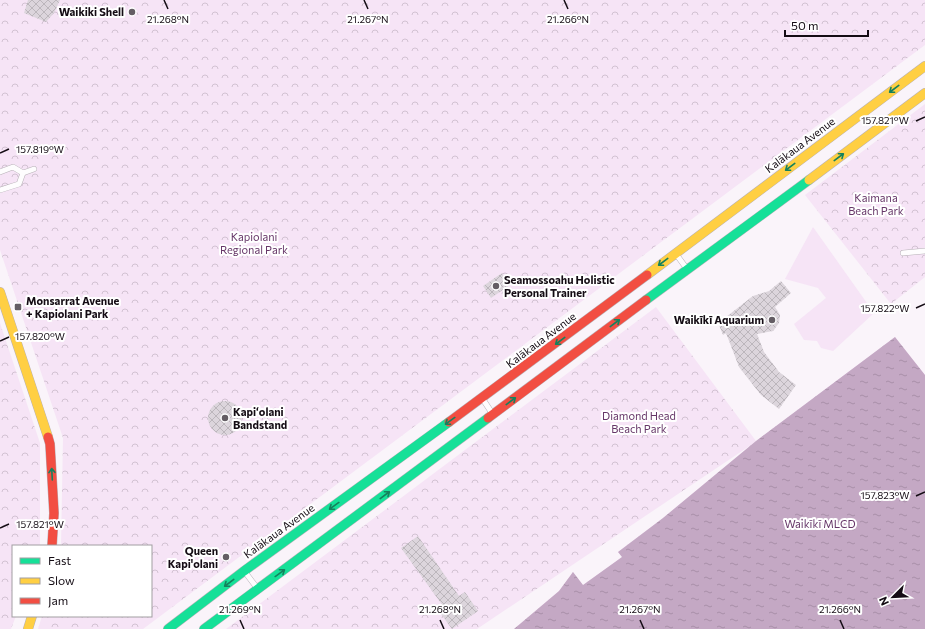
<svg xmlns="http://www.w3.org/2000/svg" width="925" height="629" font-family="Commissioner,sans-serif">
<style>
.grass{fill:#f6e4f6}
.park{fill:url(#park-crowns)}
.water{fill:url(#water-ripples)}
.building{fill:url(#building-cross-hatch)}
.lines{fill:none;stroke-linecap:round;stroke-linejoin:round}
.lane-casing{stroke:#b7b1b7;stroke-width:6}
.fast-casing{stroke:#b7b1b7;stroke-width:10}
.slow-casing{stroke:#b7b1b7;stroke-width:10}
.jam-casing{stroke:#b7b1b7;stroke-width:10}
.lane{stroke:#fefdfe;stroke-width:5}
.fast{stroke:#16e098;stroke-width:9}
.slow{stroke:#ffcf43;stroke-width:9}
.jam{stroke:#f24e42;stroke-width:9}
.oneway{stroke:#15815d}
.ticks{fill:none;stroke:#140c14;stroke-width:1.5}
.poi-dot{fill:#645d64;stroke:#fff;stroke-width:1.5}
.labels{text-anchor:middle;stroke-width:4;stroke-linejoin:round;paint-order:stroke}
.poi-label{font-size:11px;font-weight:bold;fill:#140c14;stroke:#fff;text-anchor:end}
.street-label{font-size:11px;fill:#140c14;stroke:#fff}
.park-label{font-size:11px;fill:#663668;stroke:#fff}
.ticks-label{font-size:10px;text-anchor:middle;fill:#140c14;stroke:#fff;stroke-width:4;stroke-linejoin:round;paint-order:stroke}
</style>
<defs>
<pattern id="park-crowns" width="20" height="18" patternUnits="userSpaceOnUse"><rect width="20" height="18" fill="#f6e4f6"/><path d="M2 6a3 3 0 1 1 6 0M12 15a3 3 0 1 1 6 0" fill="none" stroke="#d2c2d2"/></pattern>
<pattern id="water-ripples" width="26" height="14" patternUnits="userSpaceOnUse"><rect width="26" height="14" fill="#c4a8c4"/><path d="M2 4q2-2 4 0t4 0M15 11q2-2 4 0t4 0" fill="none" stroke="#a88fa8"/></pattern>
<pattern id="building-cross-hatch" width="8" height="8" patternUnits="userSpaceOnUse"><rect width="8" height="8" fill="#dcd5dc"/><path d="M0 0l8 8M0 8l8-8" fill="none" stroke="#bcb6bc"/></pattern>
</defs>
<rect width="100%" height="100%" fill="#faf4fa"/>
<path class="grass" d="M813 227 874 313 833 351 821 348 817 341 804 340 794 324 826 298 818 288 785 279Z"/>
<g class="park">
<path d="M0 0H925V45L143 629H38L42 616H151V546H61L63 438 0 250Z"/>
<path d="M925 104V277L891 304 805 195Z"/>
<path d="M656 307 756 441 895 337 925 375V629H514L559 591 573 572 583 585 622 557 618 552 663 518 751 445 477 629H226Z"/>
<path d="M0 323 40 443V546H13V616H16L11 629H0Z"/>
</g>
<path class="water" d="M895 337 925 375V629H514L559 591 573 572 583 585 622 557 618 552 663 518 756 441Z"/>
<g class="building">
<path d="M28 0H60L54 13 46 22 24 13Z"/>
<path d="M502 273 510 285 491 298 483 286Z"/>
<path d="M781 281 791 293 775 307 780 315 779 323 773 331 757 334 764 352 779 372 796 385 779 409 761 395 739 367 726 333 723 335 719 325 729 321 726 317 753 296 769 291Z"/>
<circle cx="225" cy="418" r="17"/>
<path d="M418 536 459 596 465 592 478 611 452 629 438 610 443 606 401 548Z"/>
</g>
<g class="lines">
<g class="lane-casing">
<g id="lane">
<path d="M0 172 13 167 23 173 34 169"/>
<path d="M0 190 19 184 23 173"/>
<path d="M903 253 925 251"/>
<path d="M676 254 687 269"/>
<path d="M482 398 492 413"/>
<path d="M245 572 257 588"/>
</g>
</g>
<g class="fast-casing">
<g id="fast">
<path d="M646 300 809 180"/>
<path d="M168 629 244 571 449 422"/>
<path d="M204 629 488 418"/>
</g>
</g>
<g class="slow-casing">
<g id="slow">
<path d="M809 180 925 93"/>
<path d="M647 275 925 66"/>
<path d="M0 292 48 437"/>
<path d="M28 629 32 616"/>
</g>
</g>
<g class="jam-casing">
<g id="jam">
<path d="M488 418 646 300"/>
<path d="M449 422 647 275"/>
<path d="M48 437 50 444 54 513 52 546"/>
</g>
</g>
<use href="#lane" class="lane"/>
<use href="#fast" class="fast"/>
<use href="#slow" class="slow"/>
<use href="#jam" class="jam"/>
</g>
<defs><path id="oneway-shaft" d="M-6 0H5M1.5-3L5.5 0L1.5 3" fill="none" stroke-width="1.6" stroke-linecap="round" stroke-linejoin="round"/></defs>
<g class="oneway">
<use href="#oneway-shaft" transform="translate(894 89) rotate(143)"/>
<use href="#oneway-shaft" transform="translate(839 157) rotate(-37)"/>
<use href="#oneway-shaft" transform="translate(790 167) rotate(143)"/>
<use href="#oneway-shaft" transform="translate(663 262) rotate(143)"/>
<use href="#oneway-shaft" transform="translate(615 323) rotate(-37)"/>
<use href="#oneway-shaft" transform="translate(560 341) rotate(143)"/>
<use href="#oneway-shaft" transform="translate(511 401) rotate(-37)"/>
<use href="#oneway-shaft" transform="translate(450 421) rotate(144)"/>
<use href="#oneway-shaft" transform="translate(52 474) rotate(-93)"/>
<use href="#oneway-shaft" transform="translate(385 495) rotate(-37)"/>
<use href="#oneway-shaft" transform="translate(334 506) rotate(144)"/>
<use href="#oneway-shaft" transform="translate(280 573) rotate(-36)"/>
<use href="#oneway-shaft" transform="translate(229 583) rotate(143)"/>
</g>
<path class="ticks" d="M164 0 168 9M364 0 368 9M564 0 568 9M916 121 925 117M0 153 9 149M916 308 925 304M0 341 9 337M916 496 925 492M0 528 9 524M240 620 244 629M440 620 444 629M640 620 644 629M840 620 844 629"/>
<g class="poi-dot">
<circle cx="132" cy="12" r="4"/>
<circle cx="496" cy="286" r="4"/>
<rect x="14" y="303" width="8" height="8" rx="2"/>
<circle cx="772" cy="320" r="4"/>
<circle cx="225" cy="418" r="4"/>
<circle cx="226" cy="557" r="4"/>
</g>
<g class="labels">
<g class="poi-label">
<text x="124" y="16">Waikiki Shell</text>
<text x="504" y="284" text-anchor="start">Seamossoahu Holistic<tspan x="504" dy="13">Personal Trainer</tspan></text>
<text x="26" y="305" text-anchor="start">Monsarrat Avenue<tspan x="26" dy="13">+ Kapiolani Park</tspan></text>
<text x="764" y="324">Waikīkī Aquarium</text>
<text x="233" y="416" text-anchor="start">Kapiʻolani<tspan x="233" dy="13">Bandstand</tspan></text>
<text x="218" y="555">Queen<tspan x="218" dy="13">Kapi'olani</tspan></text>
</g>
<g class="street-label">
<text transform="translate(800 145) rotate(-37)" y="4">Kalākaua Avenue</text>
<text transform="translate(541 340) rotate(-37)" y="4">Kalākaua Avenue</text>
<text transform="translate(279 531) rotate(-36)" y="4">Kalākaua Avenue</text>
</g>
<g class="park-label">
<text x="876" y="202">Kaimana<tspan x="876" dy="13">Beach Park</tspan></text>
<text x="254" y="241">Kapiolani<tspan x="254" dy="13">Regional Park</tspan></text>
<text x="639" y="420">Diamond Head<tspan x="639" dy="13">Beach Park</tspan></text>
<text x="820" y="528">Waikīkī MLCD</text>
</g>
</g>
<g class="ticks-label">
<text x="168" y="23">21.268°N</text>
<text x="368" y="23">21.267°N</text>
<text x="568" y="23">21.266°N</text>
<text x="885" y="124">157.821°W</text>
<text x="40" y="153">157.819°W</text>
<text x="885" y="312">157.822°W</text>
<text x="40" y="340">157.820°W</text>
<text x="885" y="499">157.823°W</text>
<text x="40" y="528">157.821°W</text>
<text x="240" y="613">21.269°N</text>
<text x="440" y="613">21.268°N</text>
<text x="640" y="613">21.267°N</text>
<text x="840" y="613">21.266°N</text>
</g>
<rect x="12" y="545" width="140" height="72" fill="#ffffff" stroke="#a19ea1"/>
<rect x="20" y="558" width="20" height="6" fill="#16e098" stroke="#a19ea1"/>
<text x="48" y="565" font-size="12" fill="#140c14">Fast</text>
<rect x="20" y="578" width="20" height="6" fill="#ffcf43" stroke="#a19ea1"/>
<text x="48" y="585" font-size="12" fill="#140c14">Slow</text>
<rect x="20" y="598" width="20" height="6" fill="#f24e42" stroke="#a19ea1"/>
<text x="48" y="605" font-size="12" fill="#140c14">Jam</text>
<g transform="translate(893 597) rotate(246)" stroke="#ffffff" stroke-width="3" paint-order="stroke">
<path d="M0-3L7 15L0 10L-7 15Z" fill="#140c14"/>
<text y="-6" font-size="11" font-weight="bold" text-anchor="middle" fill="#140c14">N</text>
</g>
<path d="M785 30v6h83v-6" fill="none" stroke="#140c14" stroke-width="2"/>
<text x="791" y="30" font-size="12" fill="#140c14" stroke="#ffffff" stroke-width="3" paint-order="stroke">50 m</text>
</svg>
